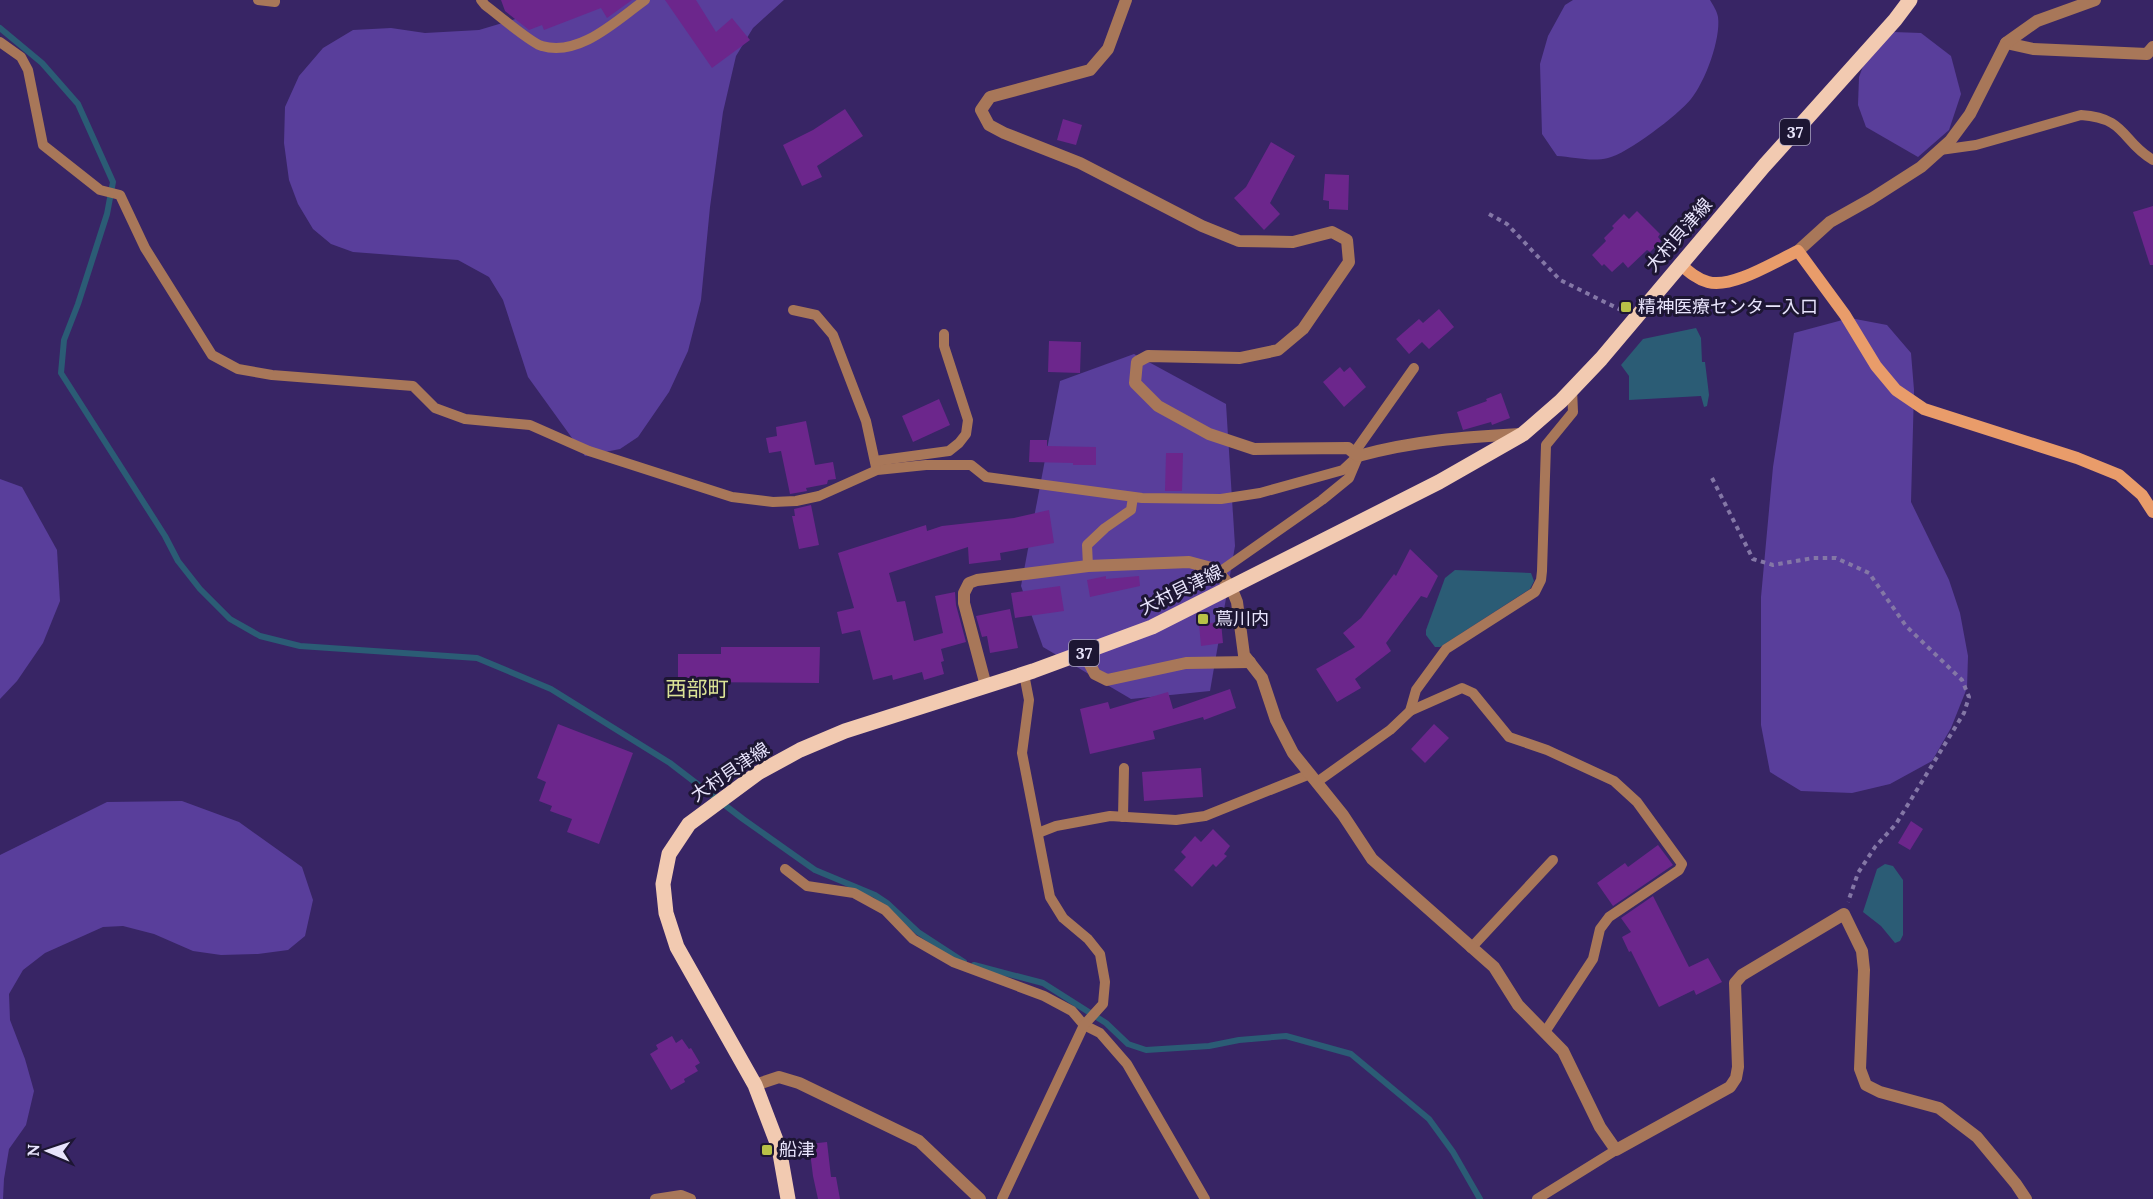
<svg xmlns="http://www.w3.org/2000/svg" width="2153" height="1199" font-family="Lora,'Noto Sans JP',serif">
<style>
.green{fill:#593e9b}
.water{fill:#2b5c75}
.lines{fill:none;stroke-linecap:round;stroke-linejoin:round}
.stream{stroke:#2b5c75;stroke-width:6}
.building{fill:#6c268c}
.path{stroke:#8477a6;stroke-width:4;stroke-dasharray:4.5 4.5;stroke-linecap:butt}
.lane{stroke:#a87759;stroke-width:10}
.street{stroke:#a87759;stroke-width:12}
.secondary{stroke:#e99c6a;stroke-width:12}
.primary{stroke:#f2cab1;stroke-width:15}
.poi-dot{fill:#b8c147;stroke:#1d1633;stroke-width:2}
.labels{text-anchor:middle;stroke-width:6;stroke-linejoin:round;paint-order:stroke}
.shield{fill:#1d1633;stroke:#aba6c0;stroke-width:1.5}
.shield-label{font-size:16px;font-weight:bold;fill:#e8e4fc}
.street-label{font-size:18px;fill:#e8e4fc;stroke:#1d1633}
.poi-label{font-size:18px;fill:#e8e4fc;stroke:#1d1633;text-anchor:start}
.quarter-label{font-size:21px;fill:#dce496;stroke:#1d1633}
</style>
<rect width="100%" height="100%" fill="#382565"/>
<g class="green">
<path d="M559 0H784L753 28 736 56 723 112 710 207 701 300 688 351 669 392 638 437 620 449 585 456 528 377 503 300 489 277 458 260 353 252 331 244 313 229 298 204 289 180 284 143 285 107 299 76 323 48 353 30 391 28 425 33 479 30 542 11Z"/>
<path d="M1573 0H1710C1713 5 1717 11 1718 17 1721 39 1705 82 1691 99 1678 115 1627 154 1608 158 1592 162 1573 157 1557 156L1542 134 1540 64 1548 36 1565 5Z"/>
<path d="M1893 32 1921 33 1951 56 1961 94 1949 130 1918 157 1866 127 1858 105 1859 77 1871 45Z"/>
<path d="M1850 318 1887 325 1911 353 1914 390 1911 502 1949 580 1960 613 1968 656 1967 688 1951 728 1932 761 1890 784 1852 793 1801 791 1770 772 1761 725V597L1773 467 1794 333Z"/>
<path d="M1134 354 1226 404 1235 546 1210 691 1131 699 1043 647 1021 586 1060 381Z"/>
<path d="M0 479 22 487 57 550 60 601 43 643 17 681 0 699Z"/>
<path d="M182 801 239 822 302 867 313 900 305 936 288 950 258 954 221 955 193 951 154 934 123 926 103 927 45 953 23 970 9 994 10 1020 25 1059 34 1091 26 1125 9 1149 4 1179 3 1199H0V855L107 802Z"/>
</g>
<g class="water">
<path d="M1696 328 1701 338 1702 362H1705L1709 395 1707 406 1704 407 1701 396 1629 400V376L1621 365 1643 339Z"/>
<path d="M1455 570 1531 573 1534 581 1530 589 1440 647H1435L1426 635V630L1445 578Z"/>
<path d="M1885 864 1893 866 1903 880V935L1900 941 1895 943 1881 926 1863 912 1877 869Z"/>
</g>
<g class="lines">
<g class="stream">
<path d="M0 28 42 63 78 104 113 182 107 214 78 304 64 340 61 373 165 536 178 561 200 589 230 619 260 636 300 646 477 658 551 689 670 763 743 819 815 870 875 895 887 903 918 932 964 962"/>
<path d="M974 965 1043 983 1106 1023 1128 1044 1146 1050 1209 1046 1239 1040 1286 1036 1351 1054 1429 1119 1453 1152 1480 1199"/>
</g>
</g>
<g class="building">
<path d="M501 0H632L607 18 601 8 544 30 542 25 529 30 505 11Z"/>
<path d="M665 0H696L716 32 732 18 750 40 712 68Z"/>
<path d="M845 109 863 136 817 166 822 177 802 186 783 145 813 130Z"/>
<path d="M1063 119 1082 125 1076 145 1057 140Z"/>
<path d="M1271 142 1295 156 1270 203 1280 214 1264 230 1234 198 1246 187Z"/>
<path d="M1325 174 1349 175 1348 210 1329 209V201L1323 200Z"/>
<path d="M2153 206V265H2150L2133 212Z"/>
<path d="M1637 211 1660 234 1658 237 1661 241 1650 252 1647 250 1628 268 1623 262 1612 272 1604 264 1602 266 1592 255 1606 241 1604 238 1614 228 1612 226 1624 214 1629 219Z"/>
<path d="M1439 309 1454 327 1429 349 1422 342 1409 354 1396 339 1419 319 1423 323Z"/>
<path d="M1049 341 1081 342 1080 373 1048 372Z"/>
<path d="M1340 367 1344 372 1350 367 1366 387 1344 407 1323 382Z"/>
<path d="M1501 393 1510 418 1492 425 1491 422 1463 430 1457 412 1487 401 1486 399Z"/>
<path d="M939 399 950 425 913 442 902 416Z"/>
<path d="M806 421 815 465 833 462 836 479 828 480 827 484 806 488 807 491 790 494 781 451 769 453 766 438 777 436 776 427Z"/>
<path d="M1030 440H1047V446L1096 447V465H1073V463L1029 462Z"/>
<path d="M1166 453H1183L1182 491H1165Z"/>
<path d="M811 505 819 545 799 549 792 516H795L794 509Z"/>
<path d="M1049 510 1054 543 1000 553 1001 560 969 564 968 547 889 573 897 602 905 601 914 641 943 633 935 596 955 592 956 605 966 642 941 649 944 661 941 662 944 674 924 680 922 672 893 680 892 675 873 680 860 630 842 634 837 612 854 608 838 553 926 525 927 531 942 526 1014 518Z"/>
<path d="M1410 549 1438 576 1427 598 1421 596 1386 643 1391 651 1355 679 1361 688 1337 702 1316 669 1355 647 1343 633 1361 618 1394 574 1396 576Z"/>
<path d="M1106 576V579L1139 576 1140 586 1090 597 1087 580Z"/>
<path d="M1060 586 1064 611 1015 618 1011 593Z"/>
<path d="M1010 609 1018 648 990 653 987 636 982 637 976 616Z"/>
<path d="M1221 622 1223 643 1201 646 1199 624Z"/>
<path d="M721 647H820L819 683 678 682V654H721Z"/>
<path d="M1230 689 1236 708 1204 720 1203 717 1153 731 1155 739 1090 754 1080 709 1108 702 1110 709 1168 692 1173 709Z"/>
<path d="M558 724 633 753 599 844 567 832 572 819 550 811 552 806 539 801 546 782 537 778Z"/>
<path d="M1434 724 1449 738 1425 763 1411 749Z"/>
<path d="M1201 768 1203 797 1144 801 1142 772Z"/>
<path d="M1911 821 1923 829 1910 850 1898 843Z"/>
<path d="M1213 829 1230 846 1224 854 1227 856 1216 867 1213 864 1192 887 1174 870 1186 857 1181 852 1195 836 1201 842Z"/>
<path d="M1658 845 1673 865 1613 906 1597 883 1625 863 1628 867Z"/>
<path d="M1653 896 1689 967 1708 958 1722 982 1696 995 1694 990 1659 1007 1631 951 1629 952 1622 937 1631 932 1621 918Z"/>
<path d="M672 1036 676 1043 682 1039 689 1049 691 1048 700 1063 695 1066 698 1071 684 1079 685 1082 671 1090 650 1054 658 1049 656 1045Z"/>
<path d="M827 1142 831 1177H836L840 1199H818L813 1176 809 1144Z"/>
</g>
<g class="lines">
<g class="path">
<path d="M1489 214 1507 224 1560 280 1621 310"/>
<path d="M1712 478 1753 559 1773 565 1813 558H1836L1869 573 1906 626 1962 680 1969 697 1964 713 1896 824 1875 847 1858 873 1848 902"/>
</g>
<g class="lane">
<path d="M258 0 275 2V0"/>
<path d="M481 0 485 5C496 13 532 44 542 46 580 57 617 20 645 0"/>
<path d="M0 42 21 57 28 70 43 145 100 190 120 195 145 248 212 355 238 369 272 375 413 386 435 408 465 419 530 425 589 451 732 497 773 502 796 501 819 496 877 470 926 465H971L986 477 1142 498 1221 499 1260 493 1343 470 1358 456"/>
<path d="M1940 150 1976 145 2081 115C2127 118 2121 141 2153 160"/>
<path d="M793 310 816 315 833 335 866 421 876 467"/>
<path d="M1354 453 1414 368"/>
<path d="M875 461 949 451 959 443 966 434 968 420 944 346V334"/>
<path d="M1088 566 1087 545 1105 528 1131 510 1133 497"/>
<path d="M1218 573 1322 500 1349 478 1357 459"/>
<path d="M1410 711 1462 688 1473 693 1509 737 1547 750 1614 781 1637 802 1682 864 1679 870 1609 917 1600 929 1593 959 1545 1032"/>
<path d="M1317 782 1390 730 1410 711 1416 690 1446 649 1535 592 1541 580 1542 571 1546 445 1573 412 1572 389"/>
<path d="M1123 817 1124 768"/>
<path d="M1038 833 1056 826 1110 816 1176 820 1205 816 1310 774"/>
<path d="M785 869 807 886 854 893 885 910 913 939 953 962 1044 996 1072 1011 1084 1025 1100 1033 1127 1064 1205 1199"/>
<path d="M1471 948 1553 860"/>
<path d="M655 1199 681 1195 691 1199"/>
<path d="M1002 1199 1084 1025 1103 1004 1105 982 1100 954 1088 939 1063 918 1050 897 1022 753 1029 700 1024 674"/>
<path d="M1537 1199 1616 1150"/>
</g>
<g class="street">
<path d="M1126 0 1108 49 1090 70 990 97 981 110 989 125 1004 133 1080 163 1202 226 1239 241 1293 242 1332 232 1347 240 1349 262 1303 329 1278 350 1240 358 1148 356 1137 362 1135 383 1158 406 1209 434 1254 449 1348 448 1358 456C1412 441 1464 437 1520 434"/>
<path d="M2006 43 2033 49 2147 54 2153 47"/>
<path d="M1798 251 1830 222 1871 199 1921 167 1950 141 1970 114 2006 43 2037 21 2095 0"/>
<path d="M1084 653 1095 674 1107 680 1186 663 1250 662"/>
<path d="M986 686 964 603V593L969 583 977 580 1088 566 1189 562 1215 569 1231 587 1237 602 1244 655 1262 678 1276 720 1293 753 1343 815 1372 859 1494 967 1518 1005 1563 1051 1600 1127 1616 1150 1730 1087 1736 1078 1738 1067 1735 983 1742 975 1844 914 1862 951 1864 970 1860 1069 1866 1085 1880 1092 1939 1108 1977 1137 2016 1184 2026 1199"/>
<path d="M755 1085 779 1077 799 1083 919 1141 980 1199"/>
</g>
<path class="secondary" d="M1680 264C1689 272 1697 279 1708 282 1732 289 1776 261 1798 251L1845 315 1876 366 1896 390 1924 409 2077 458 2119 475 2142 495 2153 512"/>
<path class="primary" d="M788 1199 779 1148 755 1085 677 947 666 913 663 884 669 854 689 824 758 773 800 750 845 731 1033 671 1152 627 1439 482 1523 434 1561 401 1601 359 1764 166 1895 20 1910 0"/>
</g>
<g class="poi-dot">
<rect x="1620" y="301" width="12" height="12" rx="3"/>
<rect x="1197" y="613" width="12" height="12" rx="3"/>
<rect x="761" y="1144" width="12" height="12" rx="3"/>
</g>
<g class="labels">
<g class="shield">
<rect x="1780" y="119" width="30" height="26" rx="4.5"/>
<rect x="1069" y="640" width="30" height="26" rx="4.5"/>
</g>
<g class="shield-label">
<text x="1795" y="138">37</text>
<text x="1084" y="659">37</text>
</g>
<g class="street-label">
<text transform="translate(1679 235) rotate(-49)" y="6">大村貝津線</text>
<text transform="translate(1181 590) rotate(-26)" y="6">大村貝津線</text>
<text transform="translate(730 772) rotate(-34)" y="6">大村貝津線</text>
</g>
<g class="poi-label">
<text x="1638" y="313">精神医療センター入口</text>
<text x="1215" y="625">蔦川内</text>
<text x="779" y="1156">船津</text>
</g>
<g class="quarter-label">
<text x="697" y="696">西部町</text>
</g>
</g>
<g transform="translate(48 1151) rotate(272)" stroke="#1d1633" stroke-width="4.5" paint-order="stroke">
<path d="M0-4.5L10 22L0 15L-10 22Z" fill="#e8e4fc"/>
<text y="-9" font-size="16" font-weight="bold" text-anchor="middle" fill="#e8e4fc">N</text>
</g>
</svg>
